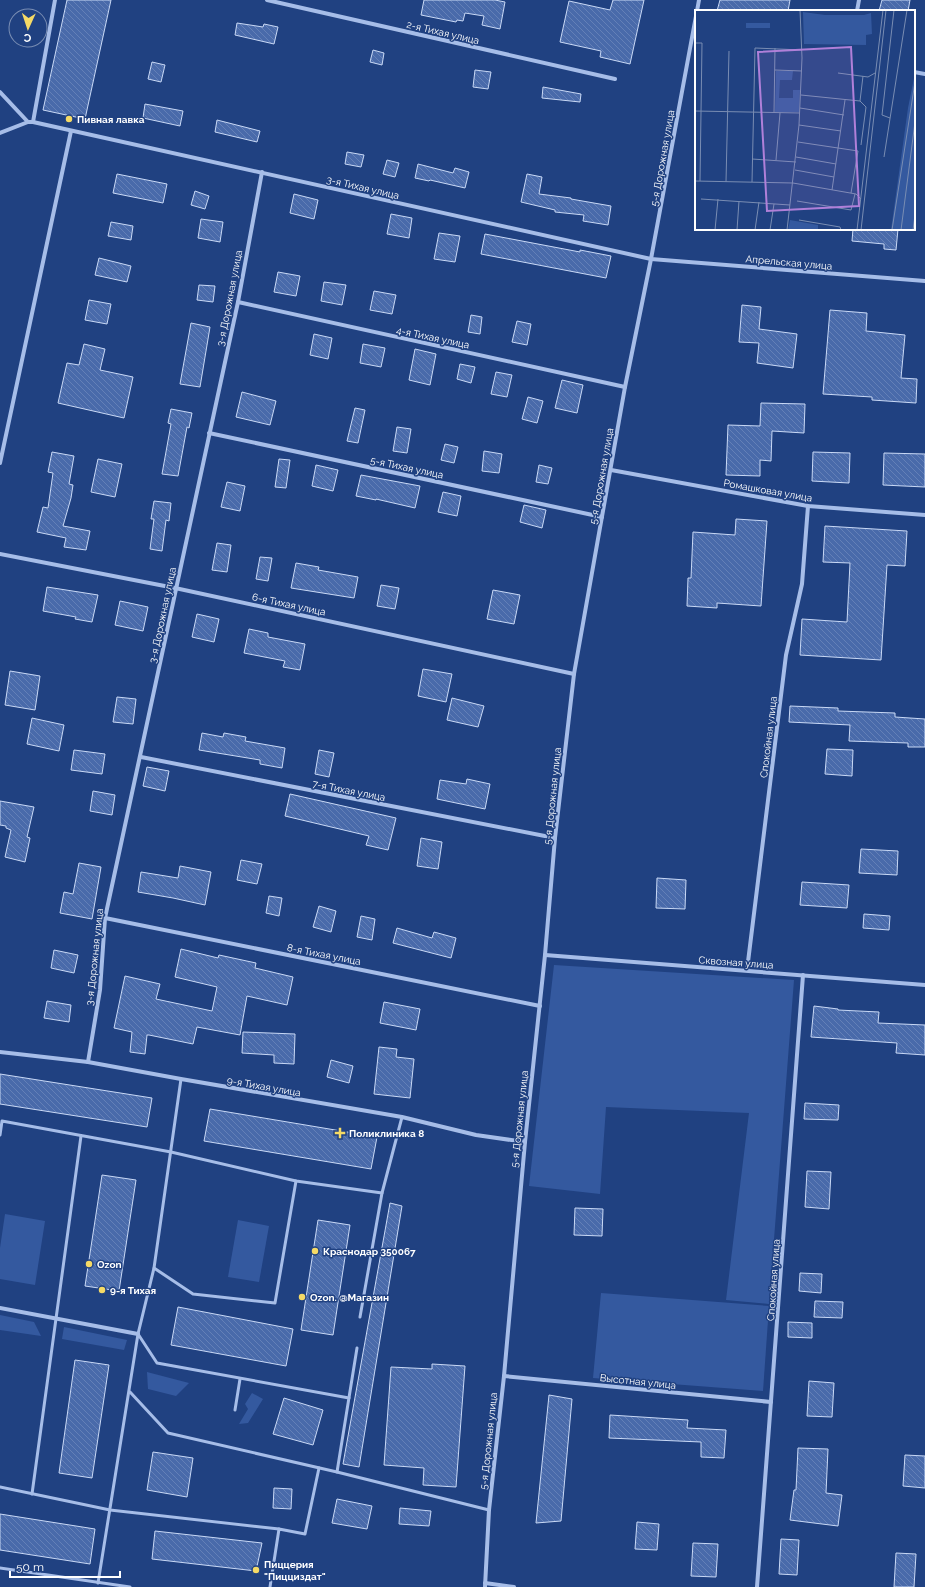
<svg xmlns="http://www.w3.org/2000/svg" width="925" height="1587" font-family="Raleway,sans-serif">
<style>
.green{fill:#34599f}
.building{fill:url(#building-back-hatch);stroke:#c9d9f6}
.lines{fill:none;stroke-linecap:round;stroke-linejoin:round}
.lane{stroke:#a6bde8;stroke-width:3}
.street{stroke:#a6bde8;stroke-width:4}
.poi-dot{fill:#f5da66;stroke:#204181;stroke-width:1.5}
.labels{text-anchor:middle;stroke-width:3;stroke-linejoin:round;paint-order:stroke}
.street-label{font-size:10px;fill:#fff;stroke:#204181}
.poi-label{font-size:10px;font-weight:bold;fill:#fff;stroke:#204181;text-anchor:start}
.inset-road{fill:none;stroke:#798db3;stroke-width:1}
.view{fill:#b080d9;fill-opacity:0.15;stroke:#b080d9;stroke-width:2}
.inset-edge{fill:none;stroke:#fff;stroke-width:2}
</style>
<defs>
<pattern id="building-back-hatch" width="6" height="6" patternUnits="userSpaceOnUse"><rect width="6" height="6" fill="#496aaa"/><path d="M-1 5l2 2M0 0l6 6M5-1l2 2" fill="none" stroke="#6480b7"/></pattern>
</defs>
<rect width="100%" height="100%" fill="#204181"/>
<g class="green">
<path d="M554 965 794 980 769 1304 726 1300 749 1113 606 1107 600 1194 529 1186Z"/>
<path d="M5 1214 45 1221 35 1285 0 1279V1248Z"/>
<path d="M238 1220 269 1226 259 1282 228 1277Z"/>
<path d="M601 1293 769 1306 763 1391 593 1378Z"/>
<path d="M0 1315 34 1322 41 1336 0 1330Z"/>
<path d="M64 1327 127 1340 124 1350 62 1339Z"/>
<path d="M147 1372 189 1383 176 1396 148 1389Z"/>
<path d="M252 1393 263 1399 248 1423 239 1424 248 1409 245 1404Z"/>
</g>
<g class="building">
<path d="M67 0H111L85 119 43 110Z"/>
<path d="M424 0H495L505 2 500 29 482 25 484 16 465 13 463 21 457 20 456 22 421 15Z"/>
<path d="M613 0H644L630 64 600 57 601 51 560 42 569 1 610 10Z"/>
<path d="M720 0H790L788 11H717Z"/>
<path d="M882 0H910L908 11H879Z"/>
<path d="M237 23 263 27 264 24 278 27 274 44 235 35Z"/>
<path d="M373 50 384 53 382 65 370 62Z"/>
<path d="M152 62 165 65 161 82 148 79Z"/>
<path d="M475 70 491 72 488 89 473 87Z"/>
<path d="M543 87 581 94 580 102 542 98Z"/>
<path d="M145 104 183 111 180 126 143 118Z"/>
<path d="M217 120 260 131 257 142 215 132Z"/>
<path d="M347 152 364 155 361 167 345 164Z"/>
<path d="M387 160 399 163 395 177 383 174Z"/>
<path d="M418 164 453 173 455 168 469 172 465 188 430 180 429 181 415 178Z"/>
<path d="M117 174 167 184 163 203 113 193Z"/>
<path d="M527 174 542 177 539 194 571 198V199L611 206 608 225 583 221 584 215 555 212V210L521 202Z"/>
<path d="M195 191 209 196 205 209 191 205Z"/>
<path d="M294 194 318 200 314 219 290 213Z"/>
<path d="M391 214 412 218 409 238 387 234Z"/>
<path d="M201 219 223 222 220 242 198 238Z"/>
<path d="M111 222 133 226 131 240 108 236Z"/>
<path d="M853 229H898L896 250 884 249V244L852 241Z"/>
<path d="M439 233 460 236 455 262 434 259Z"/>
<path d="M485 234 580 252V250L611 256 606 278 481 254Z"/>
<path d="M99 258 131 266 127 282 95 275Z"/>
<path d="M278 272 300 276 296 296 274 292Z"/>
<path d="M324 282 346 285 342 305 321 301Z"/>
<path d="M199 285 215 286 213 302 197 300Z"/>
<path d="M374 291 396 295 392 314 370 310Z"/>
<path d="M89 300 111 304 107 324 85 320Z"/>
<path d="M742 305 761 307 759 329 797 334 793 368 757 363 759 343 739 342Z"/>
<path d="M830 310 867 313 866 331 905 335 901 378 917 379 916 403 872 400V397L823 394Z"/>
<path d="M471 315 482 317 480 334 468 332Z"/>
<path d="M517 321 531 324 527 345 512 342Z"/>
<path d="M191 323 210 327 200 387 180 384Z"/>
<path d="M314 334 332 338 328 359 310 355Z"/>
<path d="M84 344 105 349 100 370 133 377 124 418 58 403 67 363 79 365Z"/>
<path d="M363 344 385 348 381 367 360 363Z"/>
<path d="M415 349 436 354 430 385 409 380Z"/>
<path d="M460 364 475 367 471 383 457 379Z"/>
<path d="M496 372 512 375 507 397 491 394Z"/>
<path d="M562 380 583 385 577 413 555 408Z"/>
<path d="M242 392 276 401 270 425 236 417Z"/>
<path d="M528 397 543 401 537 423 522 419Z"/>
<path d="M761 403 805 404 804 433 772 431 771 461 760 460V476L726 475 728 425 760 426Z"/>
<path d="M355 408 365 410 358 443 347 441Z"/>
<path d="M171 409 192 413 189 428 187 427 178 476 162 474 171 424 168 423Z"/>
<path d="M397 427 411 429 407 453 393 451Z"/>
<path d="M445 444 458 447 454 463 441 460Z"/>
<path d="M484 451 502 454 499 473 482 471Z"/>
<path d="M52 452 74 456 69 484 73 485 71 498 63 526 90 531 86 550 64 547 66 538 37 532 43 507 48 508 53 473 48 472Z"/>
<path d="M813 452 850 453 849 483 812 481Z"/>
<path d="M884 453 925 454V487L883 485Z"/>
<path d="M98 459 122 464 115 497 91 492Z"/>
<path d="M279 459 290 460 286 488 275 487Z"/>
<path d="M316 465 338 470 333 491 312 486Z"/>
<path d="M539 465 552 468 548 484 536 482Z"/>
<path d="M361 475 420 486 415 508 376 499V500L356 496Z"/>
<path d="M227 482 245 486 240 511 221 507Z"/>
<path d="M443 492 461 496 457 516 438 512Z"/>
<path d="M154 501 171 503 169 521 166 520 162 551 150 549 154 519H151Z"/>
<path d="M524 505 546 510 542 528 520 522Z"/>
<path d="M736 519 767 521 761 606 717 603V608L687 606 688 578H691L693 532 735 535Z"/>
<path d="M825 526 907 531 905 566 887 565 881 660 800 655 802 619 847 622 850 563 823 562Z"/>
<path d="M217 543 231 545 227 572 212 570Z"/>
<path d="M260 557 272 558 268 581 256 579Z"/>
<path d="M296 563 319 567 318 570 358 577 354 598 291 588Z"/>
<path d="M381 585 399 588 395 609 377 606Z"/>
<path d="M47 587 98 595 92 622 75 619 76 617 43 611Z"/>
<path d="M493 590 520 595 514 624 487 619Z"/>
<path d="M120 601 148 607 143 631 115 625Z"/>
<path d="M197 614 219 619 214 642 192 637Z"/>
<path d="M249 629 268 633V637L305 644 300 670 283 667 285 661 244 653Z"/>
<path d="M423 669 452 674 446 702 418 696Z"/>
<path d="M10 671 40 676 35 710 5 705Z"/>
<path d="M117 697 136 699 133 724 113 722Z"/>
<path d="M452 698 484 706 478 727 447 720Z"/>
<path d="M790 706 838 708V711L895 713V717L925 719V747H908V743L849 741 850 725 789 722Z"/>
<path d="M32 718 64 725 59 751 27 744Z"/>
<path d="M202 733 223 737 224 733 246 737 245 741 285 748 282 768 260 764V760L199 750Z"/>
<path d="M827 749 853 750 852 776 825 774Z"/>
<path d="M74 750 105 754 102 774 71 770Z"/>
<path d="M319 750 334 753 329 777 315 774Z"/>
<path d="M147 767 169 771 165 791 143 786Z"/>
<path d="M467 779 490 784 485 809 437 799 440 780 466 784Z"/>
<path d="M93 791 115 795 112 815 90 811Z"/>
<path d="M290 794 396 818 388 850 366 845 369 836 285 816Z"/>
<path d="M0 801 34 807 27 837 30 838 25 862 5 857 11 830 6 828V826L0 825Z"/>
<path d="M421 838 442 842 438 869 417 866Z"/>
<path d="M861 849 898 851 897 875 859 873Z"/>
<path d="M241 860 262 864 257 884 237 880Z"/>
<path d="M79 863 101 867 92 919 60 913 64 892 73 894Z"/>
<path d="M180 866 211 872 205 905 173 898 138 892 141 872 178 878Z"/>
<path d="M657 878 686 880 685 909 656 908Z"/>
<path d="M802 882 849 885 847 908 800 905Z"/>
<path d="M269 896 282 898 279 916 266 913Z"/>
<path d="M319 906 336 911 331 932 313 927Z"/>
<path d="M864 914 890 916 889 930 863 928Z"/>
<path d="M361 916 375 919 372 940 357 937Z"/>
<path d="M397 928 432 938 434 932 456 938 451 958 393 943Z"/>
<path d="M181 949 218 958 219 955 256 963 255 968 293 977 287 1005 247 996 240 1035 197 1027 193 1044 149 1035H147L145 1054 130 1052 132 1032 114 1028 125 976 160 984 156 999 212 1011 217 987 175 977Z"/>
<path d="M54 950 78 955 74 973 51 968Z"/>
<path d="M47 1001 71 1005 69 1022 44 1018Z"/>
<path d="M384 1002 420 1009 416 1030 380 1023Z"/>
<path d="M814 1006 838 1009V1010L879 1012 878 1023 925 1025V1055L896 1053 897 1043 811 1037Z"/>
<path d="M243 1032 295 1034 294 1064 274 1063V1055L242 1053Z"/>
<path d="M379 1047 397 1049 396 1057 414 1059 410 1098 374 1094Z"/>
<path d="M331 1060 353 1066 349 1083 327 1077Z"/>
<path d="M0 1074 152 1098 147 1127 0 1104Z"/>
<path d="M805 1103 839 1105 838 1120 804 1119Z"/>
<path d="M210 1109 377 1137 371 1169 204 1141Z"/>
<path d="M807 1171 831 1172 829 1209 805 1207Z"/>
<path d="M102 1175 136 1180 119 1291 85 1286Z"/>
<path d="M390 1203 402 1206 359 1467 343 1464Z"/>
<path d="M575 1208 603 1209 602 1236 574 1235Z"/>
<path d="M318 1220 350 1225 333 1335 301 1330Z"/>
<path d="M800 1273 822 1274 821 1293 799 1291Z"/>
<path d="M815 1301 843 1302 842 1318 814 1317Z"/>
<path d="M178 1307 293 1329 286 1366 171 1345Z"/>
<path d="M788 1322 812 1323V1338L788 1337Z"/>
<path d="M75 1360 109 1365 92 1478 59 1473Z"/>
<path d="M432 1364 465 1366 456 1487 423 1485 424 1468 384 1465 391 1367 432 1369Z"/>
<path d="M809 1381 834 1383 832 1417 807 1416Z"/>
<path d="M549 1395 572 1399 561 1521 536 1523Z"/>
<path d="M284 1398 323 1410 313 1445 273 1434Z"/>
<path d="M610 1415 688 1420 687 1428 726 1430 724 1458 701 1457V1442L609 1438Z"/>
<path d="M798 1448 828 1449 826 1493 842 1495 838 1526 790 1520 794 1490H796Z"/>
<path d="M153 1452 193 1458 187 1497 147 1490Z"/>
<path d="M905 1455 925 1456V1488L903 1486Z"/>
<path d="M274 1488 292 1489 291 1509 273 1508Z"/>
<path d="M337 1499 372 1506 367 1529 332 1523Z"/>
<path d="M400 1508 431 1511 429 1526 399 1524Z"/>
<path d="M0 1514 95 1529 90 1564 0 1550Z"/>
<path d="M637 1522 659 1524 657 1550 635 1549Z"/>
<path d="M155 1531 262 1543 256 1571 152 1559Z"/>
<path d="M781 1539 799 1540 797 1575 779 1574Z"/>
<path d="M693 1543 718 1544 716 1577 691 1576Z"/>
<path d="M896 1553 916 1554 914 1587H894Z"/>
</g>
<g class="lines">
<g class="lane">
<path d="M0 1135 2 1121 171 1152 296 1181 382 1193"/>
<path d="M154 1268 193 1294 275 1303 296 1181"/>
<path d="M360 1317 382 1193 402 1117"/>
<path d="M138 1334 157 1363 349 1398"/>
<path d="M130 1392 168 1433 337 1472 489 1510"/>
<path d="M235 1410 240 1379"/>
<path d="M337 1472 357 1348"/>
<path d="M0 1487 110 1510 279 1529"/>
<path d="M32 1494 81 1136"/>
<path d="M0 1568 130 1587"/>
<path d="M98 1583 138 1334 154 1268 181 1079"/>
<path d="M270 1587 279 1529 305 1534 319 1468"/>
</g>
<g class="street">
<path d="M267 0 615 79"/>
<path d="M697 11 699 0"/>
<path d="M857 11 859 0"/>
<path d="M914 72 925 74"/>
<path d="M0 92 28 122"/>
<path d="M33 122 55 0"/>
<path d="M0 133 28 122H33L651 259 925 281"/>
<path d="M238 302 625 387"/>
<path d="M209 433 602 517"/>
<path d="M0 463 71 131"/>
<path d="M611 470 808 506 925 515"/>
<path d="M0 554 175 588 574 674"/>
<path d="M141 757 555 838"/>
<path d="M105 918 540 1006"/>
<path d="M545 955 925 985"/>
<path d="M747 970 786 655 802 584 808 506"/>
<path d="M0 1052 88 1062 181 1079 402 1117 476 1135 525 1142"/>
<path d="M88 1062 100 990 105 918 238 302 262 172"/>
<path d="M0 1308 138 1334"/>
<path d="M504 1376 771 1402"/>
<path d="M485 1583 514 1587"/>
<path d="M485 1587 489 1510 504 1376 525 1142 545 955 555 838 574 674 625 387 651 259 696 16"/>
<path d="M757 1587 803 975"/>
</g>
</g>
<g class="poi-dot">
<circle cx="69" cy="119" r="4"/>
<path d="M338 1127h4v4h4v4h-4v4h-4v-4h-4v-4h4z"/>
<circle cx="315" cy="1251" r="4"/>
<circle cx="89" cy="1264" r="4"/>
<circle cx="102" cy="1290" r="4"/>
<circle cx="302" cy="1297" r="4"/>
<circle cx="256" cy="1570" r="4"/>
</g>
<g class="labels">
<g class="street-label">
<text transform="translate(443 32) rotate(13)" y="4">2-я Тихая улица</text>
<text transform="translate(662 158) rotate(-80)" y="4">5-я Дорожная улица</text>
<text transform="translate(363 187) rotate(13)" y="4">3-я Тихая улица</text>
<text transform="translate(789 262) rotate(5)" y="4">Апрельская улица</text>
<text transform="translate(229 298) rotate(-79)" y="4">3-я Дорожная улица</text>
<text transform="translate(433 337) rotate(12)" y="4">4-я Тихая улица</text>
<text transform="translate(407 467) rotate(12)" y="4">5-я Тихая улица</text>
<text transform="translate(601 476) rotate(-80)" y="4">5-я Дорожная улица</text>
<text transform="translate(768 490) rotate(10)" y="4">Ромашковая улица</text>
<text transform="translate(289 604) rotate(12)" y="4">6-я Тихая улица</text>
<text transform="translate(162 615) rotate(-78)" y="4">3-я Дорожная улица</text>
<text transform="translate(768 737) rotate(-83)" y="4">Спокойная улица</text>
<text transform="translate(349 790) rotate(11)" y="4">7-я Тихая улица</text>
<text transform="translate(552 796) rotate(-84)" y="4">5-я Дорожная улица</text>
<text transform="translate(324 954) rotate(11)" y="4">8-я Тихая улица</text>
<text transform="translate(94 957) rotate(-84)" y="4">3-я Дорожная улица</text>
<text transform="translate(736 962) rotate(4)" y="4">Сквозная улица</text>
<text transform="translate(264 1086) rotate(10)" y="4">9-я Тихая улица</text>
<text transform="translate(519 1119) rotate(-84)" y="4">5-я Дорожная улица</text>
<text transform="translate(773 1280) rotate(-86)" y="4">Спокойная улица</text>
<text transform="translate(638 1381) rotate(6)" y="4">Высотная улица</text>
<text transform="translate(488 1441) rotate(-84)" y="4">5-я Дорожная улица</text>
</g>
<g class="poi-label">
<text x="77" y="123">Пивная лавка</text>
<text x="349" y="1137">Поликлиника 8</text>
<text x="323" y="1255">Краснодар 350067</text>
<text x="97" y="1268">Ozon</text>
<text x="110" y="1294">9-я Тихая</text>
<text x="310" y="1301">Ozon. @Магазин</text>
<text x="264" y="1568">Пиццерия<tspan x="264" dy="12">"Пицциздат"</tspan></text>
</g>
</g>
<g transform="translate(695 10)">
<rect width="220" height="220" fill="#204181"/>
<path d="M108 2 130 5H169L176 3 177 24 171 25V35L109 34ZM51 13H75V18H51ZM81 61H98L97 70H85L84 88H98V80H105L104 102H80ZM95 210 123 215V220H93Z" fill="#34599f"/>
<path d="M220 63V220H196L213 98Z" fill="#34599f"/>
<path class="inset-road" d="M0 33H7L5 171M80 60 107 61M143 63 173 67 180 63M106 85 165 91M165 91 171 97 166 135M165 91 168 66M105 98 149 105M0 101 105 103M79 103 80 38M195 108 187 105 199 0M104 115 146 121M103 132 163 141 156 183M101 147 141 154M189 147 212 0M57 149 101 152M81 150 85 103M100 160 139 167M0 171 98 173 161 184 166 189M31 172 34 41M57 172 60 38 107 40M137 180 150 90M6 189 95 195M102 191 156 200 160 184M104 210 145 217 146 220M20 220 23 189M42 220 44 191M60 220 64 192M75 220 79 194M92 220 104 115 107 48 105 0M162 220 188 0M166 220 191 0M197 220 220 72M206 220 220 112M218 220 220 205"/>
<path class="view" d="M156 37 164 196 72 201 63 42Z"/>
<rect width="220" height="220" class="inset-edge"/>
</g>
<g transform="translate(28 28) rotate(183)"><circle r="19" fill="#204181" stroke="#798db3"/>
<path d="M0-3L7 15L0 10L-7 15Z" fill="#f5da66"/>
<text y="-6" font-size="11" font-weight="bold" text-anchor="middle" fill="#ffffff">С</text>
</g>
<path d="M10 1571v6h110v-6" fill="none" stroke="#ffffff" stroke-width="2"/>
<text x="16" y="1571" font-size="12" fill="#ffffff" stroke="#204181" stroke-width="3" paint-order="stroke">50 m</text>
</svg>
